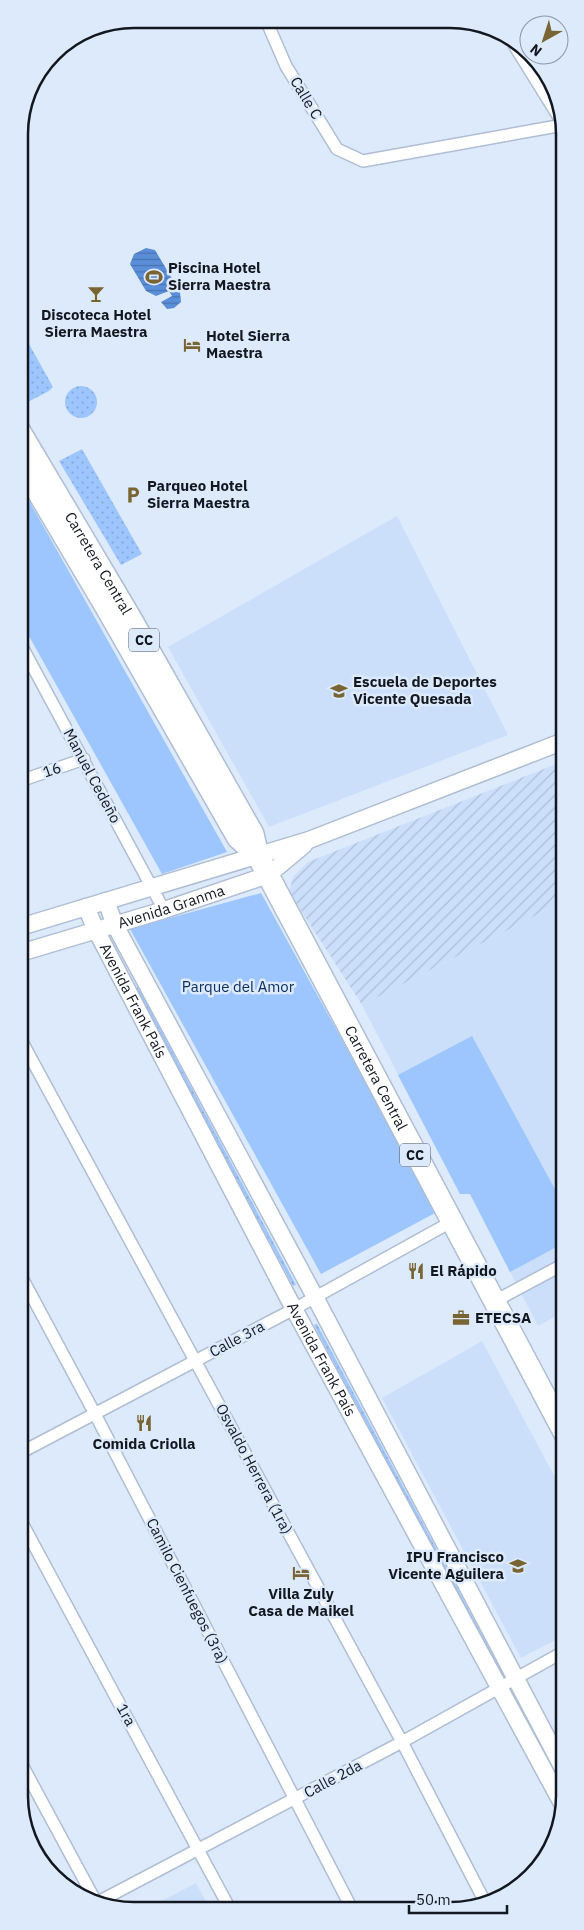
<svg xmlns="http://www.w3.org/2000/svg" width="584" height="1930" font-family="'IBM Plex Sans',sans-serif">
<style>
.built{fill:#cbdffb}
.industrial{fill:url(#industrial-furrows)}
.green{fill:#9dc5fe}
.garden{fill:url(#garden-dots)}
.water{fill:url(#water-rules)}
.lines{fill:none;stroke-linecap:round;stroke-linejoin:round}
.street-casing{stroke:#afbed4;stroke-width:14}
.secondary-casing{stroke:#afbed4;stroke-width:19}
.highway-casing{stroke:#afbed4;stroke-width:24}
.street{stroke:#fff;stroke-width:11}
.secondary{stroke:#fff;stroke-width:16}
.highway{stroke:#fff;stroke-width:21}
.labels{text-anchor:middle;stroke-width:5;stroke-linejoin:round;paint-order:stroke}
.shield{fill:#ddeafc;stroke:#505762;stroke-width:1}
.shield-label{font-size:14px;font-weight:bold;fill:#131820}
.street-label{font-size:15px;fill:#131820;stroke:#ddeafc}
.poi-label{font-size:15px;font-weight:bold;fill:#131820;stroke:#ddeafc;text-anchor:start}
.park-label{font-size:15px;fill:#0d3060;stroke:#ddeafc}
.rim{fill:none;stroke:#131820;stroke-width:2.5}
</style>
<defs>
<pattern id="industrial-furrows" width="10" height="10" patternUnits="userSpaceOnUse" patternTransform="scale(1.25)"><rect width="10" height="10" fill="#cbdffb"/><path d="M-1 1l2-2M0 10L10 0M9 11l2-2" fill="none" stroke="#adbfd7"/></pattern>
<pattern id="garden-dots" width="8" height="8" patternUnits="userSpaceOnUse" patternTransform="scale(1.25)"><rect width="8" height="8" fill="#9dc5fe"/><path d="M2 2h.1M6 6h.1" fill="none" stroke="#86a8d9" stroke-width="1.8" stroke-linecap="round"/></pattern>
<pattern id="water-rules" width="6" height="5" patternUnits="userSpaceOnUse" patternTransform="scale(1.25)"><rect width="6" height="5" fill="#5a8ed9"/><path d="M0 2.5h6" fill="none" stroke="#4973b0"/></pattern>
</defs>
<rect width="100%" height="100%" fill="#ddeafc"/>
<g class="built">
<path d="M397 516 508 735 269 827 168 647Z"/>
<path d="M564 901V1312L538 1326 470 1194H460L362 1005Z"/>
<path d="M482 1341 565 1496V1635L521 1658 382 1398Z"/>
<path d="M196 1883 210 1909H146Z"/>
</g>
<path class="industrial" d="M564 761V901L362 1005 289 892 293 877 308 862Z"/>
<g class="green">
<path d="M19 483 227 852 162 874 20 620Z"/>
<path d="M261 893 437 1212 321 1274 130 929Z"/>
<path d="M472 1036 564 1206V1243L510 1272 470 1194H460L398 1075Z"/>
</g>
<g class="garden">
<path d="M19 326 53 387 49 391 26 403 19 392Z"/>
<circle cx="81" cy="402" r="16"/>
<path d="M82 449 142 554 121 565 59 461Z"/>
<path d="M138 987 296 1285 293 1286 135 989Z"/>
<path d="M317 1324 506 1680 503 1682 314 1325Z"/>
<path d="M523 1709 565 1785V1793L520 1711Z"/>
</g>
<path class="water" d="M146 248 155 250 180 292 181 302 174 308 167 309 161 302 172 296 169 291 156 296 146 291 130 264 134 254Z"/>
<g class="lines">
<g class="street-casing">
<g id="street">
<path d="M266 20 286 66 337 149 363 161 563 125"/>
<path d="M20 643 164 910"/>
<path d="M20 781 84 759"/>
<path d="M20 1038 402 1742 485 1902"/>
<path d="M20 1274 95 1414 352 1909"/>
<path d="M495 1301 564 1264"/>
<path d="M20 1453 294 1309 451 1222"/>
<path d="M21 1521 230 1909"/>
<path d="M21 1763 95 1900"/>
<path d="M98 1902 402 1742 565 1651"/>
</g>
</g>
<g class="secondary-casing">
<g id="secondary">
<path d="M517 45 563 119"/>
<path d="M106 901 115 925 315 1297 565 1772"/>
<path id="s1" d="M86 907 96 930 294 1309 564 1807"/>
<path d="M20 927 309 840 564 741"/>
<path id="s2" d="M20 953 164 910 268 875 304 845"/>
</g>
</g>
<g class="highway-casing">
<g id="highway">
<path id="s3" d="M19 430 130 617 253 834 258 856 268 875 565 1434"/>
<path d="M19 460 107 609 238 838 258 856"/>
</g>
</g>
<use href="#street" class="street"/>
<use href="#secondary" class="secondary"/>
<use href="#highway" class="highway"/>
</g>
<defs>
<g id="stadium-bare" transform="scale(1.35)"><path d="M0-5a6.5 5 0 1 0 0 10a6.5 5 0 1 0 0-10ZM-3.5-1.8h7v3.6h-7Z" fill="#796433" stroke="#ddeafc" stroke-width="2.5" paint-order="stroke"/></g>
<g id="bar-bare" transform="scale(1.35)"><path d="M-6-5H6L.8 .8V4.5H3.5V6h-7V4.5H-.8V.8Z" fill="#796433" stroke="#ddeafc" stroke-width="2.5" paint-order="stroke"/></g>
<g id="hotel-bare" transform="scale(1.35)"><path d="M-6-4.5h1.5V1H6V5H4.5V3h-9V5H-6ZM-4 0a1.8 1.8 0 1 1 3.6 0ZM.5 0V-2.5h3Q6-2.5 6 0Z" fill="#796433" stroke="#ddeafc" stroke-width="2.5" paint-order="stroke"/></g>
<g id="parking-bare" transform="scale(1.35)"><path d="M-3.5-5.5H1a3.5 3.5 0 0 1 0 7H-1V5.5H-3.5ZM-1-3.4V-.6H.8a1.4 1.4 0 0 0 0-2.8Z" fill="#796433" stroke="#ddeafc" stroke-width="2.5" paint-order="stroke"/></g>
<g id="school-bare" transform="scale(1.35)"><path d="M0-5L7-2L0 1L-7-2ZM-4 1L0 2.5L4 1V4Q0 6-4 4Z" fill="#796433" stroke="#ddeafc" stroke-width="2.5" paint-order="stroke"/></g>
<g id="restaurant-bare" transform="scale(1.35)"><path d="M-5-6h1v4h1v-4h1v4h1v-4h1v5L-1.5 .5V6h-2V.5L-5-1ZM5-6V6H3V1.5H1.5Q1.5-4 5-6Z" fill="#796433" stroke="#ddeafc" stroke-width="2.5" paint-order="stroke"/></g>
<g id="office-bare" transform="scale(1.35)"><path d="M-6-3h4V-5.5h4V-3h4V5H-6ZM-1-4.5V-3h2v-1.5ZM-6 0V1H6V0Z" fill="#796433" stroke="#ddeafc" stroke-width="2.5" paint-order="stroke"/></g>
</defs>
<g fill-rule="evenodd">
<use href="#stadium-bare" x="154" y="277"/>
<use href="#bar-bare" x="96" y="294"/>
<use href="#hotel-bare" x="192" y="345"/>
<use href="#parking-bare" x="133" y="495"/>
<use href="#school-bare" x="339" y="691"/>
<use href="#restaurant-bare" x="416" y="1271"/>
<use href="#office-bare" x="461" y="1318"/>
<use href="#restaurant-bare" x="144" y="1423"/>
<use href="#school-bare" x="518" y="1566"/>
<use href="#hotel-bare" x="301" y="1573"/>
</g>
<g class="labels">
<g class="shield">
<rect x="129" y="628.5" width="30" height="23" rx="4"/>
<rect x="400" y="1143.5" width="30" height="23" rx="4"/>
</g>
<g class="shield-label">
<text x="144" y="645">CC</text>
<text x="415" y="1160">CC</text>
</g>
<g class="street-label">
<text transform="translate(306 98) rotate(59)" y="5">Calle C</text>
<text dy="5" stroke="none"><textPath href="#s3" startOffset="155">Carretera Central</textPath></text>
<text transform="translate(52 770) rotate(-19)" y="5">16</text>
<text transform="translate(92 776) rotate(62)" y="5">Manuel Cedeño</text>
<text dy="5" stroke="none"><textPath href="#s2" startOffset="158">Avenida Granma</textPath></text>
<text dy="5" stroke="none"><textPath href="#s1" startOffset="105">Avenida Frank País</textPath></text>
<text dy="5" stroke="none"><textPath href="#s3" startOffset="741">Carretera Central</textPath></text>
<text transform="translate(237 1339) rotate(-28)" y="5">Calle 3ra</text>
<text dy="5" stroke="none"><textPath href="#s1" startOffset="510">Avenida Frank País</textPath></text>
<text transform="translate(254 1469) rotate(62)" y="5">Osvaldo Herrera (1ra)</text>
<text transform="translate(187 1591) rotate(63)" y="5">Camilo Cienfuegos (3ra)</text>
<text transform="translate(126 1715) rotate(61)" y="5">1ra</text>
<text transform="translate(333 1779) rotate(-28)" y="5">Calle 2da</text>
</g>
<g class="poi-label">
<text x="168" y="273">Piscina Hotel<tspan x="168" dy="17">Sierra Maestra</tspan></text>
<text x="96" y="320" text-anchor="middle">Discoteca Hotel<tspan x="96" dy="17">Sierra Maestra</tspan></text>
<text x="206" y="341">Hotel Sierra<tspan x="206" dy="17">Maestra</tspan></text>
<text x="147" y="491">Parqueo Hotel<tspan x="147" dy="17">Sierra Maestra</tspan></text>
<text x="353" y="687">Escuela de Deportes<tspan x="353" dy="17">Vicente Quesada</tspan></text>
<text x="430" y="1276">El Rápido</text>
<text x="475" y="1323">ETECSA</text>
<text x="144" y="1449" text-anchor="middle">Comida Criolla</text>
<text x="504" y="1562" text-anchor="end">IPU Francisco<tspan x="504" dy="17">Vicente Aguilera</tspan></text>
<text x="301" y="1599" text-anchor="middle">Villa Zuly<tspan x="301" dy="17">Casa de Maikel</tspan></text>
</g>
<g class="park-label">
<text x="238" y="992">Parque del Amor</text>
</g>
</g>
<path d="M0 0H584V1930H0ZM134 28H450A106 106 0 0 1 556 134V1796A106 106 0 0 1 450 1902H134A106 106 0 0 1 28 1796V134A106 106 0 0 1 134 28Z" fill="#ddeafc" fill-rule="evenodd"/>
<path class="rim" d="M134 28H450A106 106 0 0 1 556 134V1796A106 106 0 0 1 450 1902H134A106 106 0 0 1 28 1796V134A106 106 0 0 1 134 28Z"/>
<g transform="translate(544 40) rotate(219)"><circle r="24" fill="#ddeafc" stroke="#8c96a4"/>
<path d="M0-4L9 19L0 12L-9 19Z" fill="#796433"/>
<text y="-8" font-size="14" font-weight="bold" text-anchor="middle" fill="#131820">N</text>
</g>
<path d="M409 1905v8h98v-8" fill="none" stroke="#131820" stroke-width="2.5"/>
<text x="416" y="1905" font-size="15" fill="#131820" stroke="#ddeafc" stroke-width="4" paint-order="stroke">50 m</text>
</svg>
